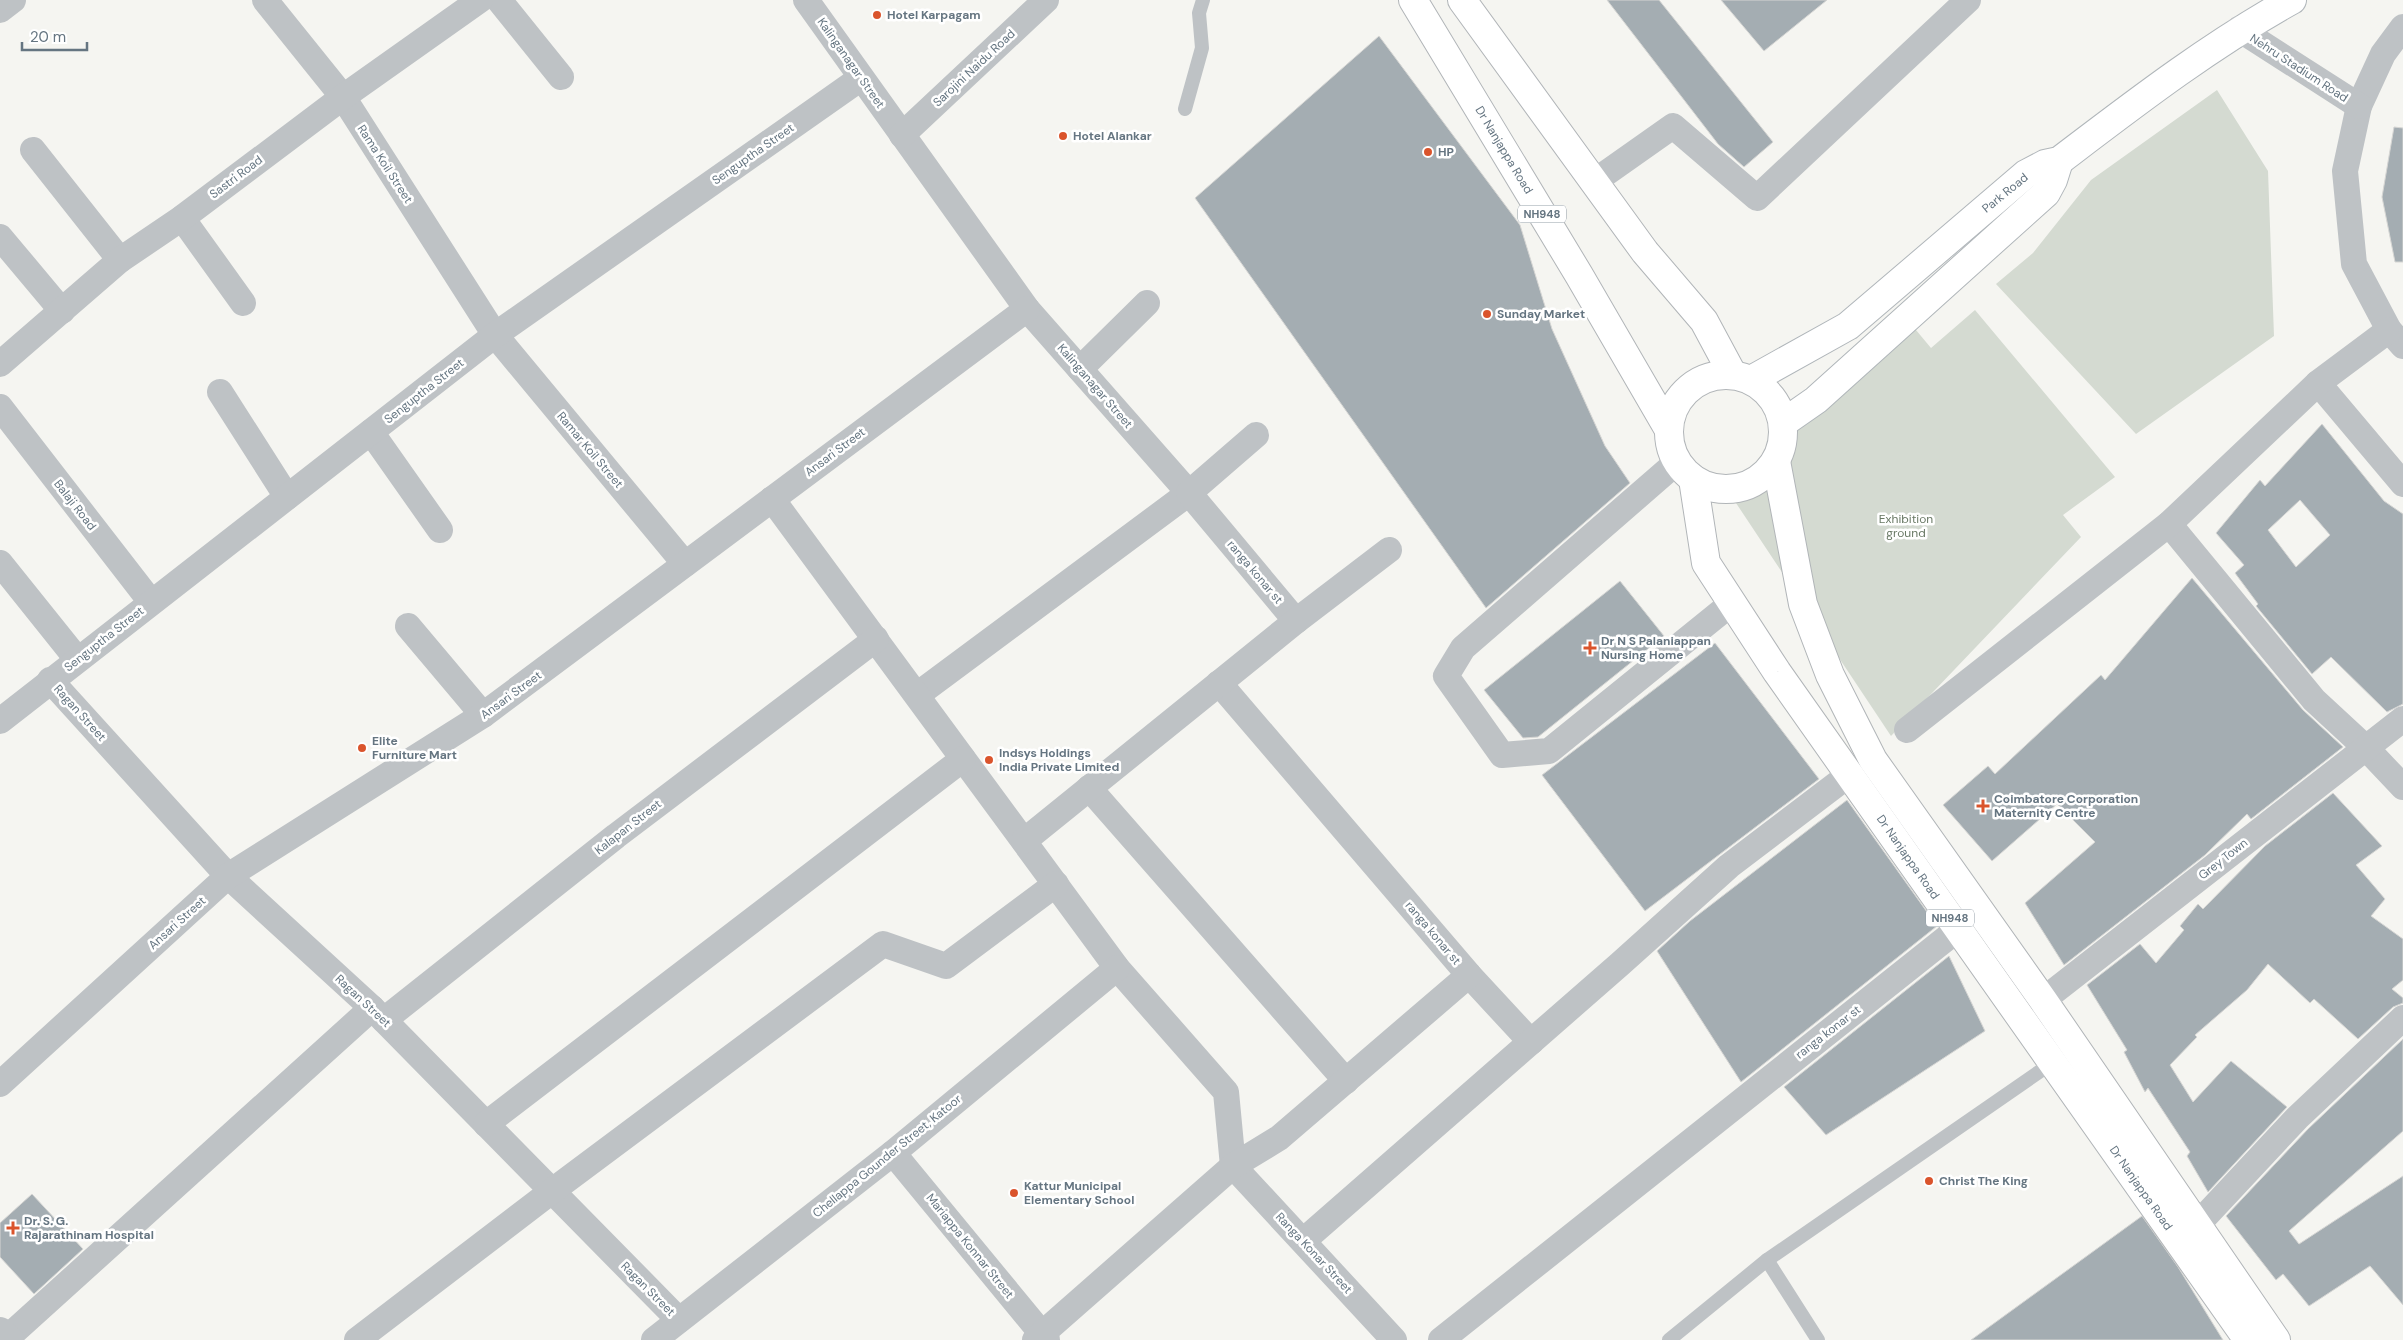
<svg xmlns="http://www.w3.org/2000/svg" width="2403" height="1340" font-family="'DM Sans',sans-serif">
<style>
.green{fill:#d4dad1}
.building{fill:#a4adb2;stroke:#d6d6d4;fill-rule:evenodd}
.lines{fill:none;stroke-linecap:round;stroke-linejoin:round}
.secondary-casing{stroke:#b0b6ba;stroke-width:30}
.trunk-casing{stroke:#b1b5b8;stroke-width:30}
.service{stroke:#bec2c5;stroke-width:14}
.minor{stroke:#bec2c5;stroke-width:26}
.tertiary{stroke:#bec2c5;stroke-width:28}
.secondary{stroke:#fff;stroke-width:28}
.trunk{stroke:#fff;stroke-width:28}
.poi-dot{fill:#da542c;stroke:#fff;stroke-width:2}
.labels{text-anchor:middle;stroke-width:5;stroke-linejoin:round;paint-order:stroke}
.shield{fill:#fff;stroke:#939ea7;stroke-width:1}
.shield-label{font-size:11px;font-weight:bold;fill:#657581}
.poi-label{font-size:12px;font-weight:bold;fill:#657581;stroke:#fff;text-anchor:start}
.street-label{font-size:12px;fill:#657581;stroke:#fff}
.park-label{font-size:12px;fill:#687864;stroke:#fff}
</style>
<rect width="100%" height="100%" fill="#f5f5f1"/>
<g class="green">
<path d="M2217 90 2268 171 2274 336 2136 434 1996 284 2033 253 2091 180Z"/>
<path d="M1975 310 2115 477 2063 515 2081 537 1891 736 1734 500 1757 461 1911 324 1931 348Z"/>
</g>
<g class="building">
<path d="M1607 0H1659L1773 142 1744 167 1718 144Z"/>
<path d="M1721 0H1827L1764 51Z"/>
<path d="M1379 36 1520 225 1552 329 1605 446 1630 483 1486 608 1195 198Z"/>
<path d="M2394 127 2403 128V262H2395L2382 197Z"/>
<path d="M2322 424 2384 501 2403 514V704L2387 712 2331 657 2312 674 2256 606 2258 604 2235 573 2244 565 2216 533 2260 480 2265 486ZM2300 500 2330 535 2296 567 2268 530Z"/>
<path d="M2192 578 2303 710 2343 747 2251 819 2247 814 2205 855 2064 965 2025 903 2095 842 2057 804 1992 861 1943 805 1988 766 1995 774 2101 675 2105 680Z"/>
<path d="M1620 581 1664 636 1538 737 1523 738 1484 690Z"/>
<path d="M1715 643 1819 779 1645 911 1542 775Z"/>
<path d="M2333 793 2382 846 2356 865 2385 899 2371 916 2403 939V980L2392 989 2403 998V1003L2393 1007 2358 1039 2314 999 2310 1003 2268 964 2247 990 2195 1035 2197 1037 2170 1065 2193 1102 2231 1061 2287 1107 2208 1192 2187 1156 2190 1152 2148 1088 2145 1092 2124 1052 2127 1050 2087 985 2140 944 2156 963 2184 930 2180 926 2198 904 2203 909 2265 846Z"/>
<path d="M1847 800 1937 926 1741 1082 1657 951 1690 921Z"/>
<path d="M1949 956 1985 1031 1826 1135 1784 1087Z"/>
<path d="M2403 1039V1131L2289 1231 2299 1244 2403 1176V1305L2370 1266 2309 1306 2283 1274 2276 1280 2226 1216 2308 1129Z"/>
<path d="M32 1194 83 1249 34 1294 0 1257V1223Z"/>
<path d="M2142 1216 2178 1267 2223 1340H1971Z"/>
</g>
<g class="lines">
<g class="secondary-casing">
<g id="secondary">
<path d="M1751 380 1848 326 2026 174 2045 164 2059 161C2134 104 2209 46 2292 0"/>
<path d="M1783 423 1816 400 2046 193 2053 180 2059 161"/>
</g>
</g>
<g class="trunk-casing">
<g id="trunk">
<path d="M1413 0 1579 275 1669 430"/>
<path d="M1462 0 1645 252 1704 321 1733 375"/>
<circle cx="1726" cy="432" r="57"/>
<path d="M1776 461 1803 604 1830 675 1873 760 2043 1000 2276 1340"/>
<path d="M1693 479 1706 563 1777 672 2248 1340"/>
</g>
</g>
<g class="service">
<path d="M1185 109 1202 48 1199 13 1203 0"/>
<path d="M1767 1260 1818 1340"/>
<path d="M1669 1340 1767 1260 2052 1063"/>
</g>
<g class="minor">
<path d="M265 0 343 97 495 335 685 564"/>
<path d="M499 0 561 77"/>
<path d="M806 0 1027 309 1189 493 917 695"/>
<path d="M0 10 13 0"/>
<path d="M2403 27 2383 54 2359 106 2345 171 2354 264 2389 330 2403 346"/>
<path d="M2239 29 2359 106"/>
<path d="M902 135 1046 0"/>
<path d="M33 150 120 260"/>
<path d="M1595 181 1673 126 1757 198 1968 0"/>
<path d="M182 218 243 303"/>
<path d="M0 237 62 311"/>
<path d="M0 364 120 260 182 218 343 97 480 0"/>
<path d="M1080 369 1147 303"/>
<path d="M2318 383 2403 484"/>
<path d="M220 392 287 497"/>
<path d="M0 407 151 602"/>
<path d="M371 432 440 530"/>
<path d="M1256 435 1189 493 1296 621"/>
<path d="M1677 462 1463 648 1446 676 1502 755 1549 751 1732 603"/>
<path d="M772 499 1117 968 1226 1092 1233 1166"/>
<path d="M2169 524 2314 700 2367 749 2403 787"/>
<path d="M0 563 77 659"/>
<path d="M408 626 483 715"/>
<path d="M50 680 228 876 372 1008 679 1320"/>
<path d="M1219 683 1469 975 1531 1042"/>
<path d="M0 721 495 335 861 78"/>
<path d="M1907 730 2169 524 2318 383 2389 330"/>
<path d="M1089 788 1346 1081"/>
<path d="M1024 841 1296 621 1389 550"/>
<path d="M2043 1000 2403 719"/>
<path d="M384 1020 616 836 876 639"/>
<path d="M0 1084 228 876 483 715 1027 309"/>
<path d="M486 1124 963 759"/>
<path d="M893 1153 1047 1340"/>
<path d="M1233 1166 1394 1340"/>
<path d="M2197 1225 2297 1118 2403 1018"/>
<path d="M1303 1241 1620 964 1729 866 1850 774"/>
<path d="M7 1338 372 1008"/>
<path d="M357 1340 552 1191 883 944 946 966 1056 884"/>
<path d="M654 1340 893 1153 1117 968"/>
<path d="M1035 1340 1233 1166 1279 1138 1469 975"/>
<path d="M1441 1340 1958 929"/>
</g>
<path class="tertiary" d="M0 1331 10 1340"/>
<use href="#secondary" class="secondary"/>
<use href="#trunk" class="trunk"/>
</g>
<g class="poi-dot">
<circle cx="877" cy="15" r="5"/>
<circle cx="1063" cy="136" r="5"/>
<circle cx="1428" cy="152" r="5"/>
<circle cx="1487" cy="314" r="5"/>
<path d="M1587.5 640.5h5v5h5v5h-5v5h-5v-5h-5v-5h5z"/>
<circle cx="362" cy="748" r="5"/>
<circle cx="989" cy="760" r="5"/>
<path d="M1980.5 798.5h5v5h5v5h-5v5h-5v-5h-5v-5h5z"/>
<circle cx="1929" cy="1181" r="5"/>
<circle cx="1014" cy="1193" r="5"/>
<path d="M10.5 1220.5h5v5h5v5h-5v5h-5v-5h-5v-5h5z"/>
</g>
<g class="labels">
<g class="shield">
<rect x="1518" y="205.5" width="48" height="17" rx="4"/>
<rect x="1926" y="909.5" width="48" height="17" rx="4"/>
</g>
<g class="shield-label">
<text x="1542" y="218">NH948</text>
<text x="1950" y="922">NH948</text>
</g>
<g class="poi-label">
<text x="887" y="19">Hotel Karpagam</text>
<text x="1073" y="140">Hotel Alankar</text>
<text x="1438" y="156">HP</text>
<text x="1497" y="318">Sunday Market</text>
<text x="1601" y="645">Dr N S Palaniappan<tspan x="1601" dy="14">Nursing Home</tspan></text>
<text x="372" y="745">Elite<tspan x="372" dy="14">Furniture Mart</tspan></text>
<text x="999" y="757">Indsys Holdings<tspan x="999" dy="14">India Private Limited</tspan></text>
<text x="1994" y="803">Coimbatore Corporation<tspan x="1994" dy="14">Maternity Centre</tspan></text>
<text x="1939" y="1185">Christ The King</text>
<text x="1024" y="1190">Kattur Municipal<tspan x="1024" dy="14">Elementary School</tspan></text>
<text x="24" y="1225">Dr. S. G.<tspan x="24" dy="14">Rajarathinam Hospital</tspan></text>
</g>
<g class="street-label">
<text transform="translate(851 63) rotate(55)" y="4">Kalinganagar Street</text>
<text transform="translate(974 68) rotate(-43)" y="4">Sarojini Naidu Road</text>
<text transform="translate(2299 68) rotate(33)" y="4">Nehru Stadium Road</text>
<text transform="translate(1504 150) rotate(59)" y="4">Dr Nanjappa Road</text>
<text transform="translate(753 154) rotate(-35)" y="4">Senguptha Street</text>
<text transform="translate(385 164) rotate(57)" y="4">Rama Koil Street</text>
<text transform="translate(236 177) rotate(-37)" y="4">Sastri Road</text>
<text transform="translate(2005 193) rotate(-39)" y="4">Park Road</text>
<text transform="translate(1095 386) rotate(49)" y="4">Kalinganagar Street</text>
<text transform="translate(424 391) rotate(-38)" y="4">Senguptha Street</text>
<text transform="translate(590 450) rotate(50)" y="4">Ramar Koil Street</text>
<text transform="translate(835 452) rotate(-37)" y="4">Ansari Street</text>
<text transform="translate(75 505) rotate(52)" y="4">Balaji Road</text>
<text transform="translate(1255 572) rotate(50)" y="4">ranga konar st</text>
<text transform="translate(104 639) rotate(-38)" y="4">Senguptha Street</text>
<text transform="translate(511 695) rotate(-36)" y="4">Ansari Street</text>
<text transform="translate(80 713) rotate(48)" y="4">Ragan Street</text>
<text transform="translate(628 827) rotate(-38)" y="4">Kalapan Street</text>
<text transform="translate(1908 857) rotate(55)" y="4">Dr Nanjappa Road</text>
<text transform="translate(2223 859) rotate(-38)" y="4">Grey Town</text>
<text transform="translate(177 923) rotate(-42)" y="4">Ansari Street</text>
<text transform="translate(1433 933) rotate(50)" y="4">ranga konar st</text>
<text transform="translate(363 1001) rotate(43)" y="4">Ragan Street</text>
<text transform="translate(1828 1032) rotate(-38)" y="4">ranga konar st</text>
<text transform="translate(887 1156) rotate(-39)" y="4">Chellappa Gounder Street, Katoor</text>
<text transform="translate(2141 1188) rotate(55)" y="4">Dr Nanjappa Road</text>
<text transform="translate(970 1246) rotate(51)" y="4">Mariappa Konnar Street</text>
<text transform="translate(1314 1253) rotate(47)" y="4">Ranga Konar Street</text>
<text transform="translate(648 1289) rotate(45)" y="4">Ragan Street</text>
</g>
<g class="park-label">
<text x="1906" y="523">Exhibition<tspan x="1906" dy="14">ground</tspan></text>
</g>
</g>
<path d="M22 42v8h65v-8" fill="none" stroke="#657581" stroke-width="2.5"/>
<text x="30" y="42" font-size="15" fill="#657581" stroke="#ffffff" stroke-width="4" paint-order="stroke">20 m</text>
</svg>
